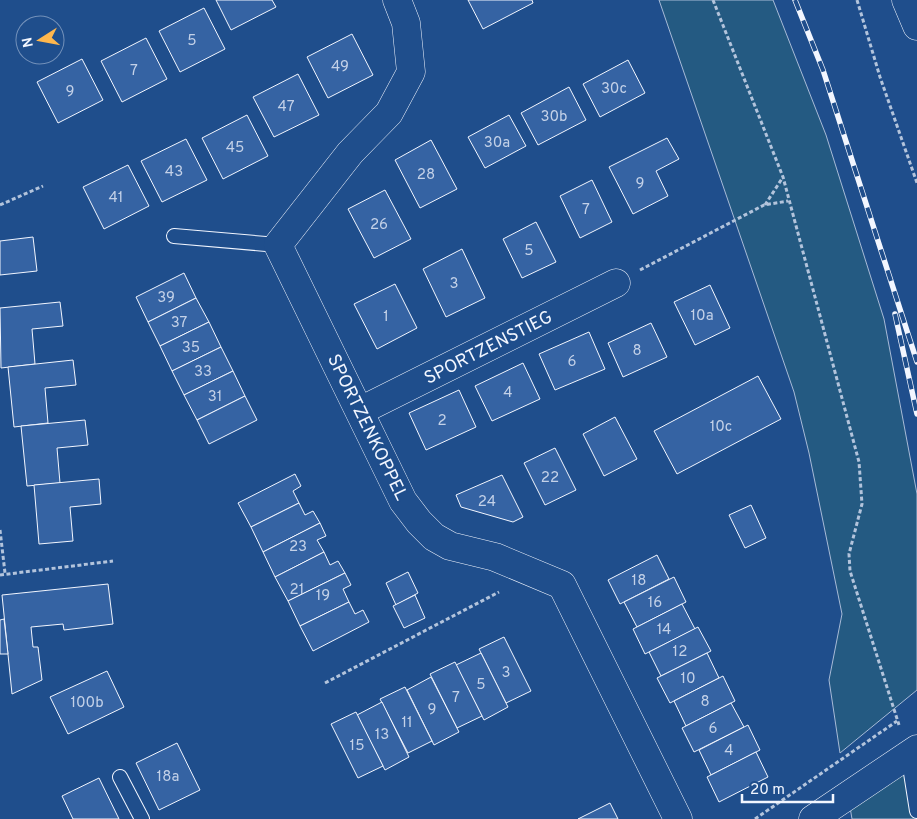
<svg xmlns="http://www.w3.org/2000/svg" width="917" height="819" font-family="Overpass,sans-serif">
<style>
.green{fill:#245a82;stroke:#a8bbd7}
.building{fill:#3563a3;stroke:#f2f6ff}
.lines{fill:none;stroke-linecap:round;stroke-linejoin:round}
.service-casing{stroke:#f2f6ff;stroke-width:16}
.minor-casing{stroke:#f2f6ff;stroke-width:29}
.path{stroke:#b3c4dc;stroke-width:3;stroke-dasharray:4 2.5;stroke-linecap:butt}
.service{stroke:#1f4e8c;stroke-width:14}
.minor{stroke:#1f4e8c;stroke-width:28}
.rail-casing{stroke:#f2f6ff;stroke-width:5.5}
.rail{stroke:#1f4e8c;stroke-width:4;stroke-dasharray:11;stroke-linecap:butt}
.labels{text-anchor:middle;stroke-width:4;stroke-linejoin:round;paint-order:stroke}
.number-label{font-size:15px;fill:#c3d1e8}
.street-label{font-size:18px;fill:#f2f6ff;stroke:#1f4e8c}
</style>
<rect width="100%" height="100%" fill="#1f4e8c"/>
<g class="green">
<path d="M659 0H773L826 135 884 319 917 494V690L840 753 829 680 842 614 809 453 794 392Z"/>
<path d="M917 749V819H852L848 795Z"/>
</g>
<g class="building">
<path d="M216 0H272L276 7 231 30Z"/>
<path d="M468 0H532L533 3 483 29Z"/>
<path d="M204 8 225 49 180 72 159 31Z"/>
<path d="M352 34 373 75 328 98 307 57Z"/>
<path d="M146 38 167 79 122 102 101 61Z"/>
<path d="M82 59 103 100 58 123 37 82Z"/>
<path d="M628 60 645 93 600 117 583 84Z"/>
<path d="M298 74 319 115 274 137 253 97Z"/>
<path d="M569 87 586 120 538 145 521 113Z"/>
<path d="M247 115 268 156 223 179 202 138Z"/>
<path d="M509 115 526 146 485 168 468 137Z"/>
<path d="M667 138 679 159 656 171 668 196 633 214 609 167Z"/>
<path d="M186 139 207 180 162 202 141 161Z"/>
<path d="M431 140 457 189 420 208 395 160Z"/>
<path d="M128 165 149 206 104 229 83 187Z"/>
<path d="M592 180 612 222 580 238 560 196Z"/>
<path d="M385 190 411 239 374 258 348 209Z"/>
<path d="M536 222 556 262 522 278 503 239Z"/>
<path d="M33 237 37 271 0 275V241Z"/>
<path d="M462 249 485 298 446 317 423 269Z"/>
<path d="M184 273 196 298 148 322 136 297Z"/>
<path d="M395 284 417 328 377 349 354 304Z"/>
<path d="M710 285 730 328 695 345 674 302Z"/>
<path d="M196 298 209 322 160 346 148 322Z"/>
<path d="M60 302 63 326 32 329 35 364 1 368 0 308Z"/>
<path d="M209 322 221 347 172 371 160 346Z"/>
<path d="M651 323 667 357 623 377 608 343Z"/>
<path d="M589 332 605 369 555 390 539 354Z"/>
<path d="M221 347 233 371 184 395 172 371Z"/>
<path d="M73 360 76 385 45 388 48 423 14 427 8 367Z"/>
<path d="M523 363 540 399 492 421 475 386Z"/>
<path d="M233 371 245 396 197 420 184 395Z"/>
<path d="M758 376 781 419 677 474 654 431Z"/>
<path d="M459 390 476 427 426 450 409 413Z"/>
<path d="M245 396 257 420 209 444 197 420Z"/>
<path d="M615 417 637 459 604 476 583 434Z"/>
<path d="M85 420 88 445 57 448 60 483 27 486 21 426Z"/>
<path d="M555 448 576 490 545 505 524 463Z"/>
<path d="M295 474 301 486 293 491 299 503 251 527 238 503Z"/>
<path d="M502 475 523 517 513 522 461 507 456 495Z"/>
<path d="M99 479 101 504 70 507 73 541 39 544 34 485Z"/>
<path d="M299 503 305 515 313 511 320 523 263 552 251 527Z"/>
<path d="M751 505 766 538 745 548 729 515Z"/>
<path d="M320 523 326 536 317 540 324 552 275 577 263 552Z"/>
<path d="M324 552 330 565 338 561 345 573 288 601 275 577Z"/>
<path d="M657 555 669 579 620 604 608 580Z"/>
<path d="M408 572 418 593 396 605 386 583Z"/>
<path d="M345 573 351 585 343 589 349 602 300 626 288 601Z"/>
<path d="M674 577 686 602 637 627 624 602Z"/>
<path d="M108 584 113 624 64 630 63 624 31 627 33 647H38L42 680 12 694 2 595Z"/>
<path d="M415 595 425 618 404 628 393 606Z"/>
<path d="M349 602 355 614 363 610 369 622 313 651 300 626Z"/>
<path d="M682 604 695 629 645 654 633 629Z"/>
<path d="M4 619 8 654H0V620Z"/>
<path d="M698 627 711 651 661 676 649 652Z"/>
<path d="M504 637 531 691 506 703 479 649Z"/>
<path d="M481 653 508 707 484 720 456 665Z"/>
<path d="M707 653 719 678 670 703 657 678Z"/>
<path d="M455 662 482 716 457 728 430 674Z"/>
<path d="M107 671 124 707 68 734 50 697Z"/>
<path d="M723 676 735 701 686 726 674 701Z"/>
<path d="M431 677 459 732 434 745 407 690Z"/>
<path d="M405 687 432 741 408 753 380 699Z"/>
<path d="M382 702 409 757 385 770 357 715Z"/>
<path d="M731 703 744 727 694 752 682 728Z"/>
<path d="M356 712 383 766 358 778 331 724Z"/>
<path d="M748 725 760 750 711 775 699 750Z"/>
<path d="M177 743 200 790 159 810 136 763Z"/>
<path d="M756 752 768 777 719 802 707 777Z"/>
<path d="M99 778 119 819H73L62 796Z"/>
<path d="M610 803 618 819H578Z"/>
</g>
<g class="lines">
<g class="service-casing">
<g id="service">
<path d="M174 236 278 245"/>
<path d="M908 754 917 811"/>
<path d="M120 777 142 819"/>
</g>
</g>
<g class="minor-casing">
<g id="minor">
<path d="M397 0 406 23 411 72 389 113 350 153 278 245 403 501 419 522 434 537 450 546 495 557 562 585 678 819"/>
<path d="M906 0 917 26"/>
<path d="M360 411 616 283"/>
<path d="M813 819 917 749"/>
</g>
</g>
<g class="path">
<path d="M713 0 783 177 859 462 862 504 849 554 850 571 899 725"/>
<path d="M857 0 880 77 917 183"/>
<path d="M0 205 43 186"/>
<path d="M765 205 783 177"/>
<path d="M640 270 764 205 788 201"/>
<path d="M0 530 5 573"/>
<path d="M0 575 113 561"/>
<path d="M325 683 499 592"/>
<path d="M755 819 897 721"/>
</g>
<use href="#service" class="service"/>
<use href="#minor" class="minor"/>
<g class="rail-casing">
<g id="rail">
<path d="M795 0 823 70 917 362"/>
<path d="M895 314 917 414"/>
</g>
</g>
<use href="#rail" class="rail"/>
</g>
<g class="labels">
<g class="number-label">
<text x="192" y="45">5</text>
<text x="340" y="71">49</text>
<text x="134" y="75">7</text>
<text x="614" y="93">30c</text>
<text x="70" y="96">9</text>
<text x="286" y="111">47</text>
<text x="554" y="121">30b</text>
<text x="497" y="147">30a</text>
<text x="235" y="152">45</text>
<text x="174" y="176">43</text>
<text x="426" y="179">28</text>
<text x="640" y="188">9</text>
<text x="116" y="202">41</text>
<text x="586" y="214">7</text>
<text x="379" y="229">26</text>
<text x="529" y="255">5</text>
<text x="454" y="288">3</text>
<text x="166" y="302">39</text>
<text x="702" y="320">10a</text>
<text x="386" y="321">1</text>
<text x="179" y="327">37</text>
<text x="191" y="352">35</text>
<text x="637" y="355">8</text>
<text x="572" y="366">6</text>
<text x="203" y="376">33</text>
<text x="508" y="397">4</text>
<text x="215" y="401">31</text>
<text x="442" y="425">2</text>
<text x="721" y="431">10c</text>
<text x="550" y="482">22</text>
<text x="487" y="506">24</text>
<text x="298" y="551">23</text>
<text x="639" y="585">18</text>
<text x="297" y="594">21</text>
<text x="323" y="600">19</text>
<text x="655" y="607">16</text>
<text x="664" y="634">14</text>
<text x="680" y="656">12</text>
<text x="506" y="677">3</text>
<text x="688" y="683">10</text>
<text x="481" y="689">5</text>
<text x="456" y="702">7</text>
<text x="705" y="706">8</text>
<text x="87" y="707">100b</text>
<text x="432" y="714">9</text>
<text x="407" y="727">11</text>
<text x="713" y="733">6</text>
<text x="382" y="739">13</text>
<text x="357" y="750">15</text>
<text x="729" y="755">4</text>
<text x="168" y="781">18a</text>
</g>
<g class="street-label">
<text transform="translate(488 347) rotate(-27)" y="6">SPORTZENSTIEG</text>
<text transform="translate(368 427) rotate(64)" y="6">SPORTZENKOPPEL</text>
</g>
</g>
<g transform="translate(40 40) rotate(259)"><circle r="24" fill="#1f4e8c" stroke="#7391ba"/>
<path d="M0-4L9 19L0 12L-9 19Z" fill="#ffb74d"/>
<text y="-8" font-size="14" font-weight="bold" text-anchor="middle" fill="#f2f6ff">N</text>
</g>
<path d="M742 794v8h91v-8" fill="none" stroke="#f2f6ff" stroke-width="2.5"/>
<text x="750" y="794" font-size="15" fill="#f2f6ff" stroke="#1f4e8c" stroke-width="4" paint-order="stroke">20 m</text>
</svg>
